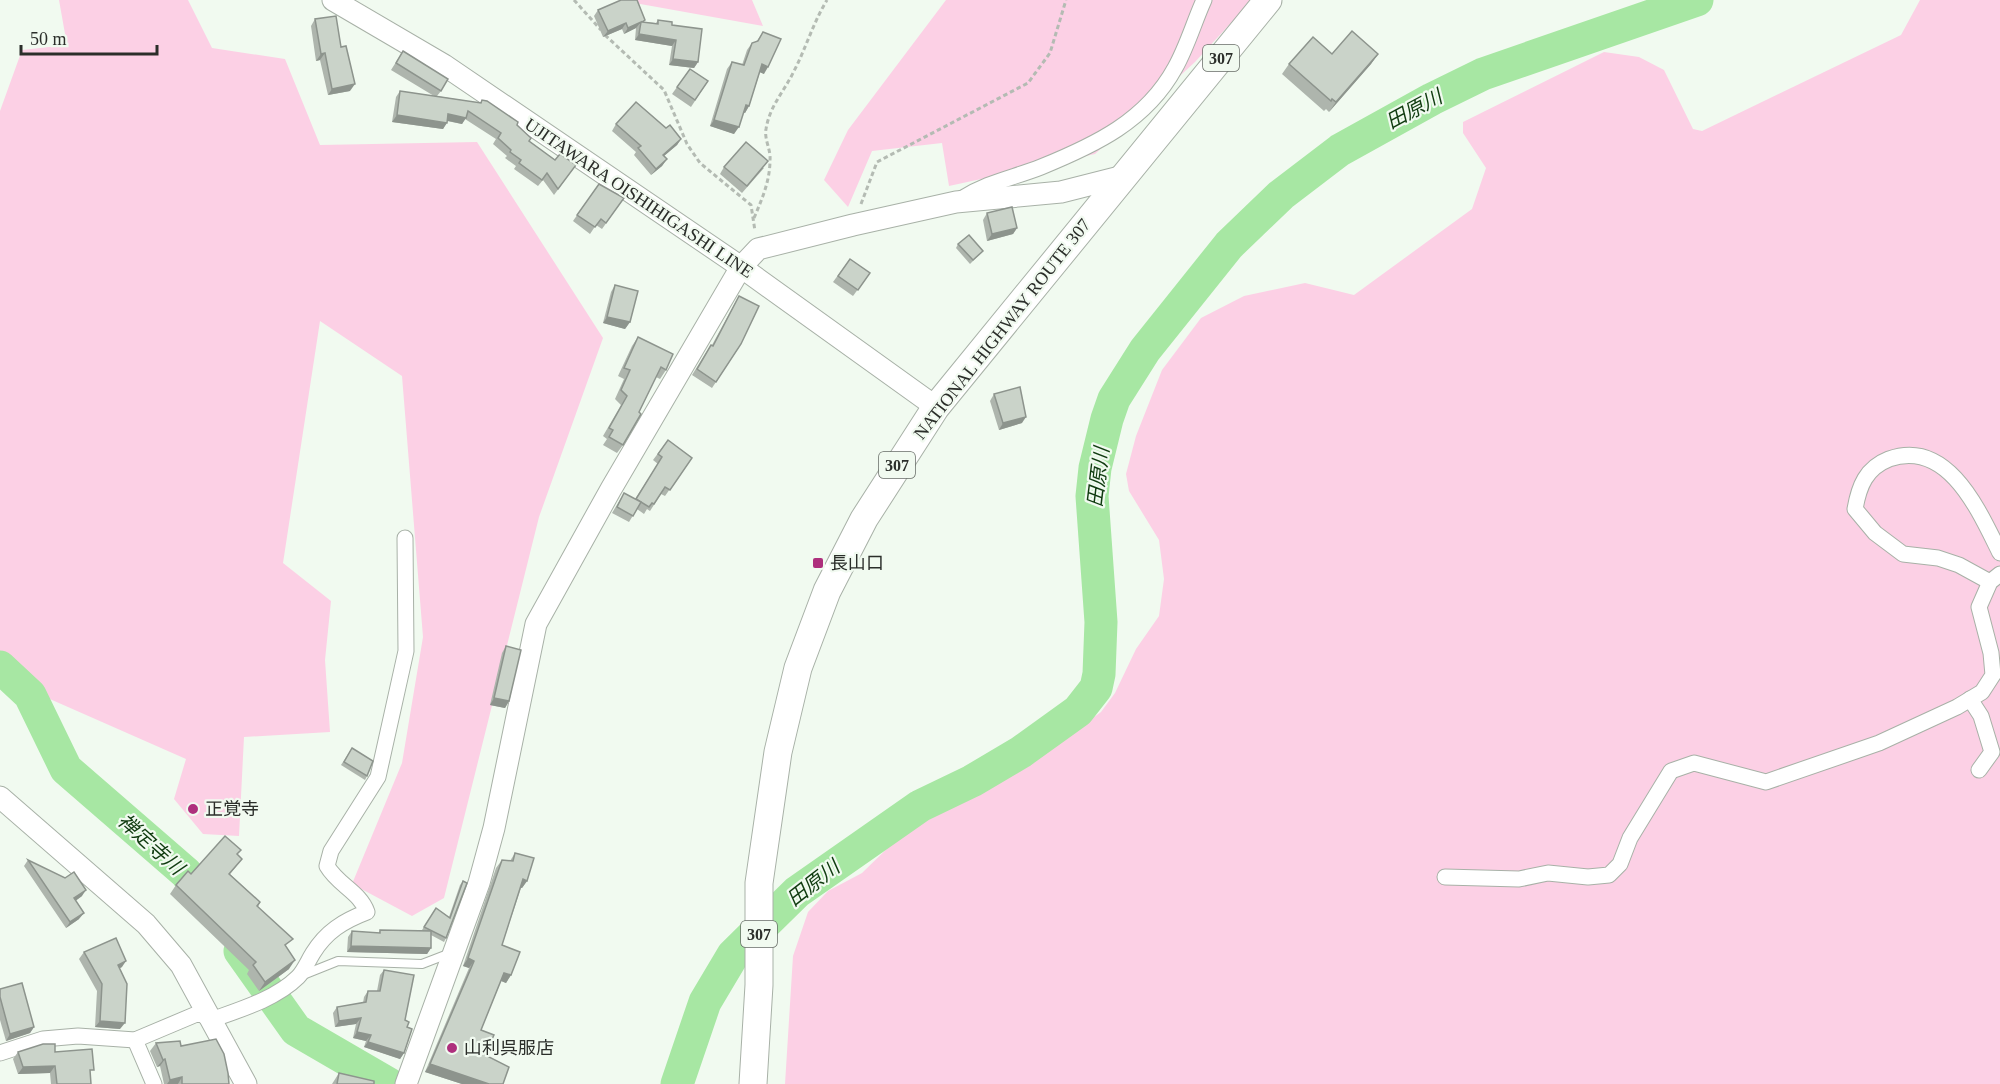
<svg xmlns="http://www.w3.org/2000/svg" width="2000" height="1084" font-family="'Times New Roman','Noto Sans JP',serif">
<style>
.green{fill:#fcd0e5}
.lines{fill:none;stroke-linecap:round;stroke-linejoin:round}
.river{stroke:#a7e7a3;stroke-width:33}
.lane-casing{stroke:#a8b1a7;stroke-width:10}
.street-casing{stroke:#a8b1a7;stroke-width:17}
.secondary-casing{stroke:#a8b1a7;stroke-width:23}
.highway-casing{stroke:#a8b1a7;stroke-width:29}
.path{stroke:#b4bbb3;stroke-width:3;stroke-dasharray:4.5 3;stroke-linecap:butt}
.lane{stroke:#fff;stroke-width:8}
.street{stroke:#fff;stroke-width:15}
.secondary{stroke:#fff;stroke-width:21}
.highway{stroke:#fff;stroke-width:27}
.wall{fill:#aeb5ad}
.shaded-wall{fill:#8d948d}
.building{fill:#cad3c9;stroke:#8d948d;stroke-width:1.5}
.poi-dot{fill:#ae2f7d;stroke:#f1faf0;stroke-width:2}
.labels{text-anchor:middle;stroke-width:4.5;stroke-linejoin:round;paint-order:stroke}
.shield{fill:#f1faf0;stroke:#666b65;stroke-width:1.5}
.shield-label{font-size:16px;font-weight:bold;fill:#2b2e2a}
.street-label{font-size:18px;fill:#2b2e2a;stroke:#f1faf0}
.poi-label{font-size:18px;fill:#2b2e2a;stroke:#f1faf0;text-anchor:start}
.water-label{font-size:20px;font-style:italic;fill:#0f3b0f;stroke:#f1faf0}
</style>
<rect width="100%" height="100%" fill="#f1faf0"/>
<g class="green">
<path d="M59 0H188L212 48 285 59 320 145 477 142 603 338 539 517 444 898 412 916 352 884 402 763 423 637 402 376 320 321 283 563 331 601 325 660 330 732 244 737 239 836 203 834 174 799 186 759 43 696 0 654V111L22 50 67 45Z"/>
<path d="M618 0H752L763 26Z"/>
<path d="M946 0H1252L1195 62 1095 154 949 186 942 143 872 151 848 207 824 180 848 130Z"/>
<path d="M1920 0H2000V1084H785L793 956 808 912 828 891 862 873 901 835 1033 762 1101 712 1115 693 1136 649 1159 616 1164 579 1159 540 1129 491 1126 474 1136 436 1162 370 1201 318 1244 296 1305 283 1354 295 1472 209 1486 168 1463 133V122L1604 52 1639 57 1664 70 1693 129 1702 131 1901 35Z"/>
</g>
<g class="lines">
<g class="river">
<path d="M0 667 30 695 66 769 186 873 212 911"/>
<path d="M240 951 296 1030 389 1084"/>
<path d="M677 1084 705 1002 733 955 797 892 920 806 972 781 1021 752 1078 711 1096 688 1099 674 1101 622 1092 496 1095 468 1107 419 1114 399 1145 350 1229 245 1281 195 1340 150 1432 99 1483 74 1697 0"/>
</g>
<g class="lane-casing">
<path id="lane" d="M303 975 338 961 422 964 448 954"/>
</g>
<g class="street-casing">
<g id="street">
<path d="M961 199C988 182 1013 178 1041 167 1095 145 1146 121 1175 68 1187 47 1194 22 1204 0"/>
<path d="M1990 582 1959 565 1938 558 1903 554 1875 533 1855 509C1859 486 1866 468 1889 459 1948 438 1979 511 2000 553"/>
<path d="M1970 699 1981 716 1992 752 1979 770"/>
<path d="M1445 877 1519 879 1548 873 1588 877 1609 875 1620 864 1630 838 1671 771 1694 763 1766 782 1879 743 1957 707 1982 692 1993 675 1991 653 1979 607 1990 582 2000 574"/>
<path d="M135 1040 154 1084"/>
<path d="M0 1053 43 1039 78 1036 135 1040 199 1013 211 1020C239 1010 276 999 298 977 304 971 308 961 313 953 326 932 343 921 367 912 360 892 338 885 327 866L331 851 378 777 406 651 405 538"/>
</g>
</g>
<g class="secondary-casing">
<g id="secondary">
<path d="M333 0 444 65 741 267 936 407"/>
<path d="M0 797 146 924 181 965 246 1084"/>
<path d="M406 1084 479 883 494 828 536 624 611 489 741 267 758 249 853 225 956 202 1061 192 1124 176"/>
</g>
</g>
<g class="highway-casing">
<path id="highway" d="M753 1084 759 985V883L778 752 798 668 827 591 864 519 936 407 1268 0"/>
</g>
<g class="path">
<path d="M574 0 601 30"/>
<path d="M605 35 664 90 687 144 700 163 751 205 755 231"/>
<path d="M861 204 877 162 1028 83 1050 53 1066 0"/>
<path d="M754 218C762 199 770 181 770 160 771 150 764 139 766 129 770 105 784 92 794 71 806 48 813 23 827 0"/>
</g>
<use href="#lane" class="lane"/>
<use href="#street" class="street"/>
<use href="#secondary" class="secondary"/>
<use href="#highway" class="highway"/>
</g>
<g class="wall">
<path d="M598 10 644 22 656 23 658 20 672 25 698 62 694 68 669 65 672 46 635 40 636 28 624 34 622 29 603 37 594 16Z"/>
<path d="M315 19 341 47 350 91 328 95 320 60 316 61 311 26Z"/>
<path d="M763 32 764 74 760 72 749 106 745 113 743 112 734 134 710 126 727 69 732 62 742 65 747 50 752 43 756 42Z"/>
<path d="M403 51 441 91 437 96 480 103 482 100 517 125 529 141 555 160 576 165 554 195 543 180 538 186 514 169 516 166 505 158 507 156 493 144 496 139 465 119 462 124 447 121 443 129 392 122 396 97 400 91 434 96 391 70Z"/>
<path d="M1332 54H1378L1371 64 1329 112 1326 109 1324 111 1282 74 1289 64Z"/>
<path d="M690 69 708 81 691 107 672 94Z"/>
<path d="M616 124 666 128 681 139 677 145 664 156 667 159 662 166 651 175 634 155 636 152 612 131Z"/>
<path d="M724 167 764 168 742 193 720 174Z"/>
<path d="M599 184 624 198 602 229 596 225 590 234 573 221Z"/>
<path d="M987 213 1017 228 1013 234 987 241 983 220Z"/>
<path d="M958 244 980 254 970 264 956 248Z"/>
<path d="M850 259 870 273 853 296 833 282Z"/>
<path d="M615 285 630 322 625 329 603 323 611 292Z"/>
<path d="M739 296 741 344 712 388 692 375 707 351 711 345H712L735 303Z"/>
<path d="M638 337 666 370 660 379 656 377 623 445 617 453 603 445 607 439 603 436 621 405 615 399 624 379 618 376 632 346Z"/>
<path d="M994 394 1022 423 999 430 990 401Z"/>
<path d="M668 440 692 458 665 496 661 494 650 511 647 509 644 514 637 509 629 522 612 513 624 493 635 499 658 464 653 460Z"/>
<path d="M506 646 509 701 505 708 490 705 502 653Z"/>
<path d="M352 748 367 776 365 780 341 765Z"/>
<path d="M515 853 527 881 522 888H521L502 945 511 975 506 983 501 981 481 1030 485 1055 503 1084H462L425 1072 469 968 463 966 496 868 502 860 510 861Z"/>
<path d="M237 854 242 859 230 874 260 902 258 907 286 948 289 969 259 991 247 974 249 970 170 894 176 885 191 874Z"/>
<path d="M28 860 82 896 75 901 79 919 66 928 24 866Z"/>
<path d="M463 881 446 938 444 942 431 935V948L427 954 347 952 348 937 352 931 379 933 380 930H422L436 908 449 917 460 885Z"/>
<path d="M84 952 122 967 120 968V1029L95 1027 97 991 79 959Z"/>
<path d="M384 970 407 1027 404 1053 400 1059 364 1047 366 1041 353 1038 356 1024 335 1027 333 1013 337 1007 363 1003 364 997 368 991H377L380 975Z"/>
<path d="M0 989 34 1027 30 1033 6 1041 0 1020Z"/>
<path d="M156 1043 181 1046 229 1084H164L160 1066 157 1067 150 1051Z"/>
<path d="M18 1052H55L90 1075 91 1084H51L50 1073 18 1074 13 1059Z"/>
<path d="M339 1073 374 1084H332Z"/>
</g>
<g class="shaded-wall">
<path d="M641 22 636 28 624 34 628 28Z"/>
<path d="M626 23 622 29 603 37 608 31Z"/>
<path d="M639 34 676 40 672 46 635 40Z"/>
<path d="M325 53 320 60 316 61 321 54Z"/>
<path d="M1378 54 1371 64 1329 112 1336 102Z"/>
<path d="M673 59 698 62 694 68 669 65Z"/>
<path d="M762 64 768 67 764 74 757 71Z"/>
<path d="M355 84 350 91 328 95 332 89Z"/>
<path d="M746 105 749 106 745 113 741 111Z"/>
<path d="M448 114 466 118 462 124 444 120Z"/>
<path d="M397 115 447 123 443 129 392 122Z"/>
<path d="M714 120 739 127 734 134 710 126Z"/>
<path d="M681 139 677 145 658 161 663 155Z"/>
<path d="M667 159 662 166 651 175 656 169Z"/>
<path d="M1017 228 1013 234 987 241 992 234Z"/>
<path d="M607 317 630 322 625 329 603 323Z"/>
<path d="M1026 417 1022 423 999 430 1003 423Z"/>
<path d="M494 698 509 701 505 708 490 705Z"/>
<path d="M523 879 527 881 522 888 518 887Z"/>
<path d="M86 890 82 896 70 905 74 898Z"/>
<path d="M84 913 79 919 66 928 70 922Z"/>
<path d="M351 946 431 948 427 954 347 952Z"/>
<path d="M468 958 474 961 469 968 463 966Z"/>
<path d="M295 960 289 969 259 991 265 982Z"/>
<path d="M126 961 122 967 114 971 118 965Z"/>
<path d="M504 973 511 975 506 983 499 980Z"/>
<path d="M361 1018 356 1024 335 1027 339 1021Z"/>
<path d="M100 1021 125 1023 120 1029 95 1027Z"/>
<path d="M34 1027 30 1033 6 1041 10 1034Z"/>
<path d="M357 1032 371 1035 366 1041 353 1038Z"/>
<path d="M368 1042 404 1053 400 1059 364 1047Z"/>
<path d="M165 1059 160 1066 157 1067 163 1060Z"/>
<path d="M430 1064 489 1084H462L425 1072Z"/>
<path d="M55 1066 50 1073 18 1074 23 1067Z"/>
<path d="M182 1077 178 1084H167L170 1080Z"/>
</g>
<g class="building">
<path d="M621 0H637L645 20 642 22 658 24V20L672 22V25L702 29 698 62 673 59 676 40 639 34 641 22 628 28 626 23 608 31 598 10Z"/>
<path d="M336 16 341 47 346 46 355 84 332 89 325 53 321 54 315 19Z"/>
<path d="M1352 31 1378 54 1336 102 1332 99 1331 101 1289 64 1313 37 1332 54Z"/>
<path d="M763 32 781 39 768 67 762 64 749 106 746 105 739 127 714 120 732 62 744 65 752 43 758 41Z"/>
<path d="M403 51 448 79 441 91 396 63Z"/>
<path d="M690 69 708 81 695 100 677 87Z"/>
<path d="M400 91 481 103 482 100 487 101 518 122 517 125 531 138 529 141 555 160 560 154 576 165 558 189 547 173 542 180 519 163 521 160 510 152 511 150 498 138 501 133 468 111 466 118 448 114 447 123 397 115Z"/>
<path d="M636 102 666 128 670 125 681 139 663 155 667 159 656 169 638 148 641 146 616 124Z"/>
<path d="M746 142 768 161 747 186 724 167Z"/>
<path d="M599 184 624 198 606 223 601 219 595 227 577 215Z"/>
<path d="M1012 207 1017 228 992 234 987 213Z"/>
<path d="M969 235 983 251 973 260 958 244Z"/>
<path d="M850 259 870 273 858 290 838 276Z"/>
<path d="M615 285 638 291 630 322 607 317Z"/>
<path d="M739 296 759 306 741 344 716 382 697 369 711 345 713 346Z"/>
<path d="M638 337 673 354 666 370 661 367 639 412 641 414 623 445 609 437 613 430 609 428 627 396 621 390 630 370 624 368Z"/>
<path d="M1020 387 1026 417 1003 423 994 394Z"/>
<path d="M668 440 692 458 670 490 665 487 654 504 652 503 649 507 636 499 662 457 658 454Z"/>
<path d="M624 493 641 502 633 516 617 507Z"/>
<path d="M506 646 521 650 509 701 494 698Z"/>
<path d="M352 748 373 761 367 776 344 762Z"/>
<path d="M225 836 241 850 237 854 242 859 229 874 260 902 257 906 293 939 285 945 295 960 265 982 253 965 256 962 176 885 188 871 191 874Z"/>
<path d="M515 853 534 858 527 881 523 879 502 945 520 952 511 975 504 973 481 1030 494 1035 485 1055 509 1067 503 1084H489L430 1064 474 961 468 958 502 860 513 861Z"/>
<path d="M28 860 65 878 74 872 86 890 74 898 84 913 70 922Z"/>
<path d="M463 881 467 883 446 938 424 927 436 908 450 918Z"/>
<path d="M380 930 431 931V948L351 946 352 931 380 933Z"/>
<path d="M116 938 126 961 118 965 127 984 125 1023 100 1021 102 984 84 952Z"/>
<path d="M384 970 414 975 405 1020 409 1022 407 1027 412 1029 404 1053 368 1042 371 1035 357 1032 361 1018 339 1021 337 1007 366 1002 368 991H380Z"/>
<path d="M22 983 34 1027 10 1034 0 997V989Z"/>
<path d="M216 1039 224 1054 228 1073 229 1084H182V1077L170 1080 165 1059 163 1060 156 1043 180 1041 181 1046Z"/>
<path d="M43 1044H55V1052L92 1049 94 1070H90L91 1084H57L55 1066 23 1067 18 1052Z"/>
<path d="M339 1073 374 1081V1084H337Z"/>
</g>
<g class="poi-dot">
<rect x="812" y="557" width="12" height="12" rx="3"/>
<circle cx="193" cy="809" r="6"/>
<circle cx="452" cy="1048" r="6"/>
</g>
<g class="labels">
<g class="shield">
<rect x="1203" y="45" width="36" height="26" rx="4.5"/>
<rect x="879" y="452" width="36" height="26" rx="4.5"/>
<rect x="741" y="921" width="36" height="26" rx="4.5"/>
</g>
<g class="shield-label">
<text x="1221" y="64">307</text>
<text x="897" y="471">307</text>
<text x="759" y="940">307</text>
</g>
<g class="street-label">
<text transform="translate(639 198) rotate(34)" y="6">UJITAWARA OISHIHIGASHI LINE</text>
<text transform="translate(1002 329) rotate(-52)" y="6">NATIONAL HIGHWAY ROUTE 307</text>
</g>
<g class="poi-label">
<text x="830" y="569">長山口</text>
<text x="205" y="815">正覚寺</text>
<text x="464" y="1054">山利呉服店</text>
</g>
<g class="water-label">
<text transform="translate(1414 109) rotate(-28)" y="7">田原川</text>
<text transform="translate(1098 477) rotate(-83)" y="7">田原川</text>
<text transform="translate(151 844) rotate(42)" y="7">禅定寺川</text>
<text transform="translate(813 883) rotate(-38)" y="7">田原川</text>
</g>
</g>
<path d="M21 45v9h136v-9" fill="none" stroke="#2b2e2a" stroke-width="3"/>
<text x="30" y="45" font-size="18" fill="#2b2e2a" stroke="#f1faf0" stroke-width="4.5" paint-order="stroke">50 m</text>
</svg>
